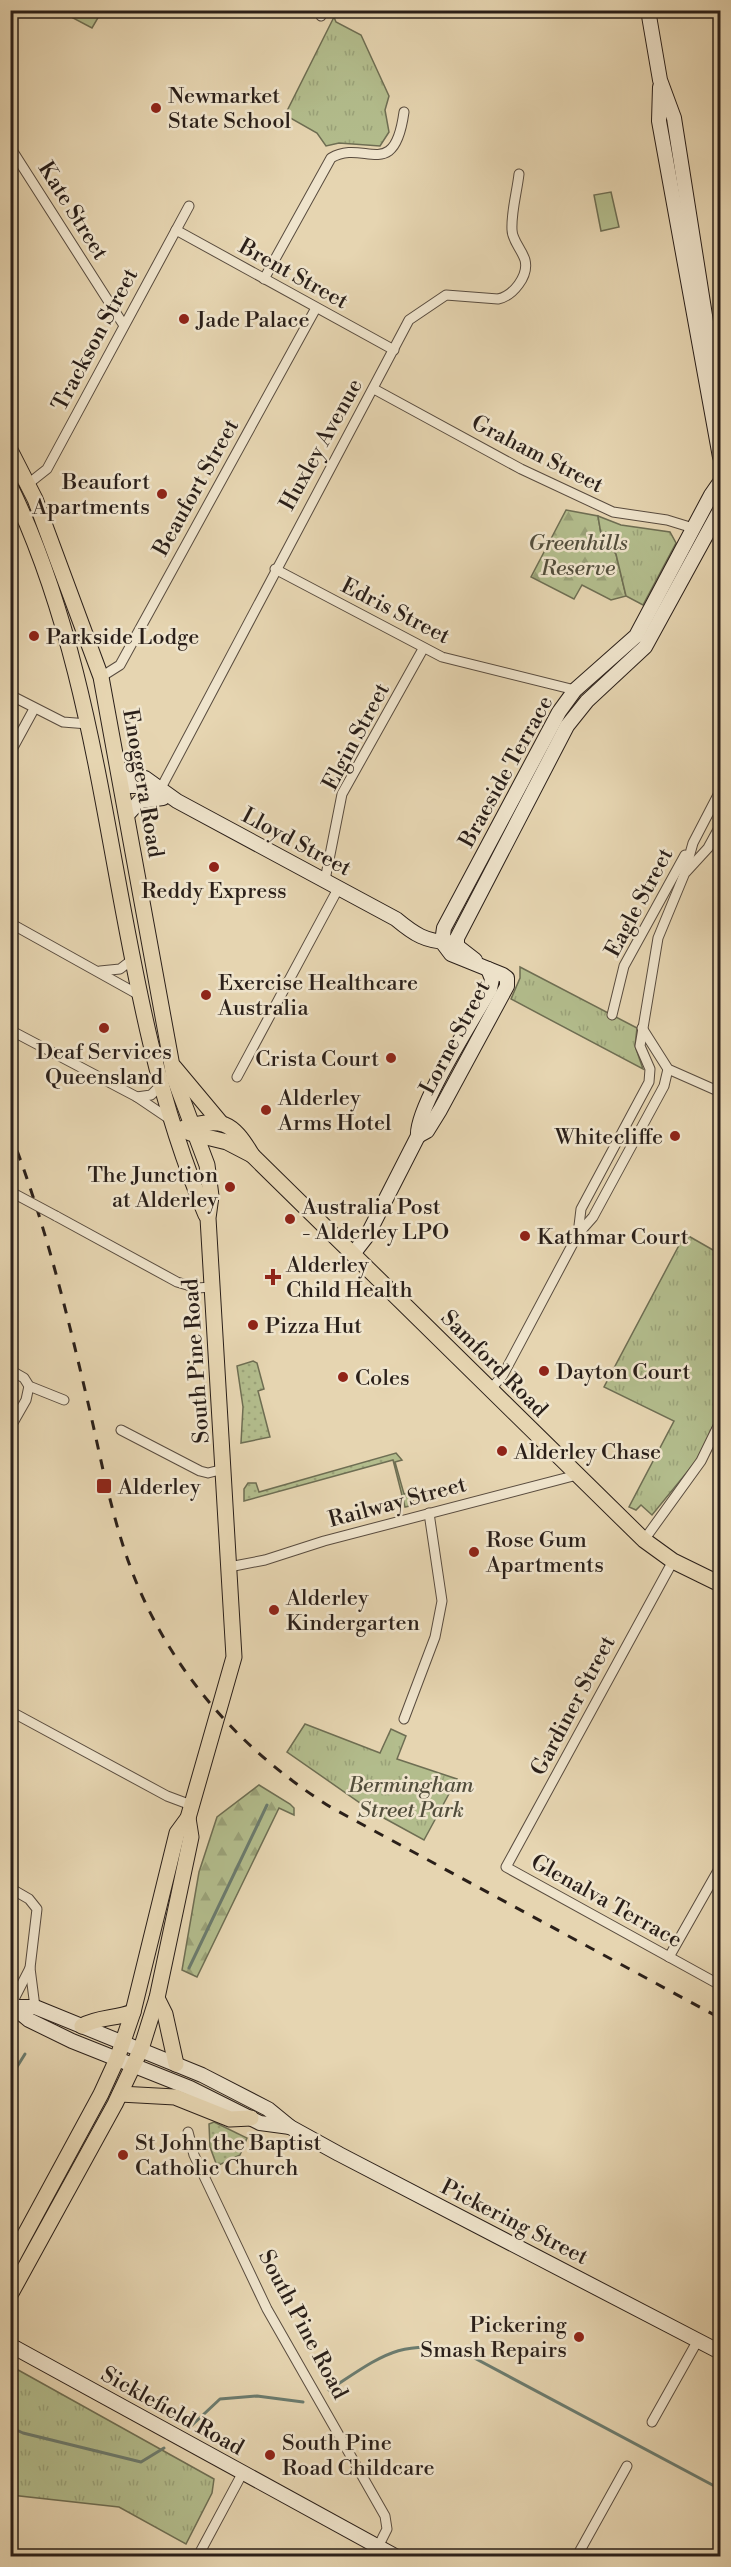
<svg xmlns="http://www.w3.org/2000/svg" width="731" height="2567" font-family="'Libre Bodoni',serif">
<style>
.grass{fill:url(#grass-dots);stroke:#6e6e53;stroke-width:1.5}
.forest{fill:url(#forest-firs);stroke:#6e6e53;stroke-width:1.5}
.park{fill:url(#park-tufts);stroke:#6e6e53;stroke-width:1.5}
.pitch{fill:#b3bd8d;stroke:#6e6e53;stroke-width:1.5}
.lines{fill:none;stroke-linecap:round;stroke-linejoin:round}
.stream{stroke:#6b7b6e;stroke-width:3}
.street-casing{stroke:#594c3f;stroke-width:11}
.secondary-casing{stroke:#2a1f19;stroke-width:16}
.primary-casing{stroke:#2a1f19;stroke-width:17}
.street{stroke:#efe4cc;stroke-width:9}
.secondary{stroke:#efe4cc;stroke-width:14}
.primary{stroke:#e6d5b1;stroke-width:15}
.rail{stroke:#2a1f19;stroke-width:3;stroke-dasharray:10 10;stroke-linecap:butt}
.street-bridge-casing{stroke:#594c3f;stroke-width:11;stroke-linecap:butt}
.street-bridge{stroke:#efe4cc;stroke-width:9}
.poi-dot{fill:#8f2418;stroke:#efe4cc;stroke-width:2}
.labels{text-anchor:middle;stroke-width:5;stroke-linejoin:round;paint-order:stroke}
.poi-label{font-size:22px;fill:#2a1f19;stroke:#efe4cc;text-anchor:start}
.street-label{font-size:22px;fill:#2a1f19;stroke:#efe4cc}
.park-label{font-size:22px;font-style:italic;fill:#534e3c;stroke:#efe4cc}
</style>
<defs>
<pattern id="grass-dots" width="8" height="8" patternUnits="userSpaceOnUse" patternTransform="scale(1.5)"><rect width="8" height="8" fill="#b3bd8d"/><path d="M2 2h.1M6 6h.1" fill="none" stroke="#9aa279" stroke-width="1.8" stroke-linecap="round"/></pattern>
<pattern id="forest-firs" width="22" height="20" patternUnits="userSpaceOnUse" patternTransform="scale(1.5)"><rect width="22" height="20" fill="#b3bd8d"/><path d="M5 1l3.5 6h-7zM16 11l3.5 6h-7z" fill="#9aa279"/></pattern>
<pattern id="park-tufts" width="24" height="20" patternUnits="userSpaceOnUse" patternTransform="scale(1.5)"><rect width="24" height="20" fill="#b3bd8d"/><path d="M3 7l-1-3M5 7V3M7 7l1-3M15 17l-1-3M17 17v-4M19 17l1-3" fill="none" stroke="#9aa279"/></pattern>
</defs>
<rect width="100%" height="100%" fill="#e6d5b1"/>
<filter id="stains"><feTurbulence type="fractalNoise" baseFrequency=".00333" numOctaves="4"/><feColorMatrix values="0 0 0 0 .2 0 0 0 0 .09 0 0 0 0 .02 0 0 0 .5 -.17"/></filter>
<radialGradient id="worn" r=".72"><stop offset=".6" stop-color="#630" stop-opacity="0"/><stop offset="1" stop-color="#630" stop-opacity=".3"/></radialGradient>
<g class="grass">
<path d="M253 1361 257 1363 264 1389 258 1391 270 1437 241 1443 243 1407 237 1366Z"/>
<path d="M396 1453 402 1460 395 1462 404 1494 411 1492 414 1505 405 1507 393 1460 244 1501V1489L248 1483H256L259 1492Z"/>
<path d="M214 2122 247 2138 240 2155 217 2166 210 2147 209 2124Z"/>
</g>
<g class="forest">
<path d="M566 510 598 516 601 534 616 554 626 596 611 600 582 585 574 599 531 577Z"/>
<path d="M259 1785 290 1804 294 1808V1815L279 1808 197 1977 182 1970 199 1872 217 1817Z"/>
</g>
<g class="park">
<path d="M334 17 336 22 361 35 389 96 385 110 389 132 380 146 339 143 326 146 317 133 285 115Z"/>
<path d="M598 516 621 525 670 532 676 543 643 605 626 596 616 554 601 534Z"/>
<path d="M520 967 637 1028 635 1046 643 1069 511 999 520 978Z"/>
<path d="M685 1234 720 1254V1412L697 1460 652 1515 641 1505 636 1510 629 1507 674 1421 604 1387Z"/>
<path d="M305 1724 380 1753 391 1729 406 1736 397 1759 457 1779 424 1840 373 1812 287 1752Z"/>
<path d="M11 2366 214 2479 212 2493 186 2544 119 2507 11 2495Z"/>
</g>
<g class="pitch">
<path d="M77 11V10L102 11 92 28 73 18Z"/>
<path d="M611 192 619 227 601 231 594 195Z"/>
</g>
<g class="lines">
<g class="stream">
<path d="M189 1968 267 1805"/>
<path d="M10 2078 25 2054"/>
<path d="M329 2390C380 2357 402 2336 465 2353L720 2489"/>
<path d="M10 2427 23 2433 141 2462 164 2448"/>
<path d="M189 2428 220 2399 257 2396 303 2402"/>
</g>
<g class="street-casing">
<g id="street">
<path d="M321 16 324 10"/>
<path d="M10 147 123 324"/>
<path d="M176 230 394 350"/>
<path d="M264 279 331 158C364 138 394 184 404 112"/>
<path d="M374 389 521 469 613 512 667 520 693 528"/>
<path d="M28 484 47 469 189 206"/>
<path d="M275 569 442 657 575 690"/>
<path d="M101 677 120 665 316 308"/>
<path d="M10 695 63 722 88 724"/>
<path d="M10 753 34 709"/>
<path d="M161 788 409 320 446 295 498 299C513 296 529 276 525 260 522 250 512 240 512 230 511 212 517 192 519 174"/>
<path d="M686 872 708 848 720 826"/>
<path d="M325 880 342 794 423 649"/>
<path d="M10 923 141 996"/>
<path d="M100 971 120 969 133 959"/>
<path d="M612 1015 624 966 685 855"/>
<path d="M642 1028 668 1069 720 1092"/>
<path d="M10 1030 137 1097 171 1120"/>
<path d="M237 1077 339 887"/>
<path d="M137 1097 151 1095 161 1085"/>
<path d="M56 1216 177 1282 197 1288 212 1287"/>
<path d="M578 1234 581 1209 649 1082 650 1069 640 1046 658 938 684 875 693 843 720 791"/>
<path d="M10 1370 24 1378 29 1386 64 1400"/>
<path d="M490 1390 503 1375 578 1234 593 1217 664 1086 668 1069"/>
<path d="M10 1428 26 1400 29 1386"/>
<path d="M121 1430 200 1471 208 1473 224 1469"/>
<path d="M644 1540 701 1461 720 1422"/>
<path d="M673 1561 506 1867 720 1985"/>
<path d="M229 1567 265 1560 324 1541 577 1475"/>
<path d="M10 1711 167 1796 191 1805"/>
<path d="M404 1719 435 1637 442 1601 429 1513"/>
<path d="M10 1888 29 1899 37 1909 30 1968 35 2007"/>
<path d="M669 1957 720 1867"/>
<path d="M11 2005 30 1968"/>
<path d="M188 2132 194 2155 267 2309 385 2516 387 2529 378 2547"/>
<path d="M652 2422 698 2340"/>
<path d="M198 2556 242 2474"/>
<path d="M577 2556 627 2466"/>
</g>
</g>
<g class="secondary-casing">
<g id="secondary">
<path d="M648 10 660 80 674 118 720 411"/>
<path d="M660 87 659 121 720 457"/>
<path d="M119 771 145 778 177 801 396 919C414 934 426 942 449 942"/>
<path d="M122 786H140L158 794"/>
<path d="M127 815 140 801 163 798"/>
<path d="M475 960 457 946V938L567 726 587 701 645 647 720 510"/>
<path d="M418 1136 427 1131 440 1110 507 986V978L503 975 451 954 442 942 444 928 559 712 575 690 636 636 711 495 720 482"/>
<path d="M353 1254 367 1236 418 1136C415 1109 474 1018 490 989L492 979 488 969"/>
<path d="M11 2005 29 2020 72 2041 190 2088 260 2123 290 2127"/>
<path d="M15 2007H35L202 2075 268 2109 290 2127 339 2154 720 2352"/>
<path d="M10 2345 395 2556"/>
</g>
</g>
<g class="primary-casing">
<g id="primary">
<path d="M10 450 35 499 101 677 174 1077 207 1165 211 1196 208 1218 234 1657 188 1818 177 1833 133 2012 117 2059 101 2094 10 2262"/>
<path d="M10 486C121 716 106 982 206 1215"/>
<path d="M174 1067 220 1122"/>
<path d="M184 1128C221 1117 232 1121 252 1155L644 1540 673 1561 720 1584"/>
<path d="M190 1133 227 1142 252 1155"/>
<path d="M157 1998 165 2014 176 2064"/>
<path d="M82 2026C98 2017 115 2019 133 2012"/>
<path d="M120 2094 175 2097 230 2119 251 2118"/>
<path d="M10 2295 115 2104 141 2049 157 1998 191 1837 188 1818"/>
</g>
</g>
<use href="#street" class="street"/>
<use href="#secondary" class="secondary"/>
<use href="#primary" class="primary"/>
<path class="rail" d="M10 1132C45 1222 67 1313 89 1407 104 1472 116 1541 145 1602 186 1689 251 1757 332 1808L720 2018"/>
<g class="street-bridge-casing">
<path id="street-bridge" d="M13 1193 56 1216"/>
</g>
<use href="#street-bridge" class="street-bridge"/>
</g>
<g class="poi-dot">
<circle cx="156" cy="108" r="6"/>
<circle cx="184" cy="319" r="6"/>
<circle cx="162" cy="494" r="6"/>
<circle cx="34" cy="636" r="6"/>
<circle cx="214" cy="867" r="6"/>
<circle cx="206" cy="995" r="6"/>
<circle cx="104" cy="1028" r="6"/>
<circle cx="391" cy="1058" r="6"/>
<circle cx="266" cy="1110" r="6"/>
<circle cx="675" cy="1136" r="6"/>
<circle cx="230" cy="1187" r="6"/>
<circle cx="290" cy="1219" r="6"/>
<circle cx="525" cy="1236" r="6"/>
<path d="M270 1268h6v6h6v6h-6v6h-6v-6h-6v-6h6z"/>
<circle cx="253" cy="1325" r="6"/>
<circle cx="544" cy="1371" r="6"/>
<circle cx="343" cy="1377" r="6"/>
<circle cx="502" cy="1451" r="6"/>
<rect x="96" y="1478" width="16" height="16" rx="3"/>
<circle cx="474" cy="1552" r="6"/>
<circle cx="274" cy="1610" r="6"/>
<circle cx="123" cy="2155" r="6"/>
<circle cx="579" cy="2337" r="6"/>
<circle cx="270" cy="2455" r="6"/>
</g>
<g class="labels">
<g class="poi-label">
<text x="168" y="103">Newmarket<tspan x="168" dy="25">State School</tspan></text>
<text x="196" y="327">Jade Palace</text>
<text x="150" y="489" text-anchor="end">Beaufort<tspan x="150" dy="25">Apartments</tspan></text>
<text x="46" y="644">Parkside Lodge</text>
<text x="214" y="898" text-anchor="middle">Reddy Express</text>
<text x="218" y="990">Exercise Healthcare<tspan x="218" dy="25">Australia</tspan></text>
<text x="104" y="1059" text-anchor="middle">Deaf Services<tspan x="104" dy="25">Queensland</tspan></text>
<text x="379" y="1066" text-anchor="end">Crista Court</text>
<text x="278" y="1105">Alderley<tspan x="278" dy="25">Arms Hotel</tspan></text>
<text x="663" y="1144" text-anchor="end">Whitecliffe</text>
<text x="218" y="1182" text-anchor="end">The Junction<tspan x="218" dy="25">at Alderley</tspan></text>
<text x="302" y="1214">Australia Post<tspan x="302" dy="25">- Alderley LPO</tspan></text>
<text x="537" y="1244">Kathmar Court</text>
<text x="286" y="1272">Alderley<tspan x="286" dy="25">Child Health</tspan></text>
<text x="265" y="1333">Pizza Hut</text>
<text x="556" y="1379">Dayton Court</text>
<text x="355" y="1385">Coles</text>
<text x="514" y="1459">Alderley Chase</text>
<text x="118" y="1494">Alderley</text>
<text x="486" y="1547">Rose Gum<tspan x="486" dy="25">Apartments</tspan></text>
<text x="286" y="1605">Alderley<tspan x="286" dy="25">Kindergarten</tspan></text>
<text x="135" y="2150">St John the Baptist<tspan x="135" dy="25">Catholic Church</tspan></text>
<text x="567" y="2332" text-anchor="end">Pickering<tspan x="567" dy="25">Smash Repairs</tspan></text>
<text x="282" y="2450">South Pine<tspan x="282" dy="25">Road Childcare</tspan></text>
</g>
<g class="street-label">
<text transform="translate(74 210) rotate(58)" y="8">Kate Street</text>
<text transform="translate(294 273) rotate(29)" y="8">Brent Street</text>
<text transform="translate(94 339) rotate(-62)" y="8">Trackson Street</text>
<text transform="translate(320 444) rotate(-61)" y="8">Huxley Avenue</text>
<text transform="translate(538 453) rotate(27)" y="8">Graham Street</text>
<text transform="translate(195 487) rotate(-61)" y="8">Beaufort Street</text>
<text transform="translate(396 610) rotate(27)" y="8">Edris Street</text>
<text transform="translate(355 736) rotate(-62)" y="8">Elgin Street</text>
<text transform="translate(505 771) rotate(-61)" y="8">Braeside Terrace</text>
<text transform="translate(144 783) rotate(80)" y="8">Enoggera Road</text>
<text transform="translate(297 841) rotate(28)" y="8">Lloyd Street</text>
<text transform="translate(638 902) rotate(-62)" y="8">Eagle Street</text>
<text transform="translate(454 1037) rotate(-62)" y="8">Lorne Street</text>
<text transform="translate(195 1361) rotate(-94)" y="8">South Pine Road</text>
<text transform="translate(495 1363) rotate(45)" y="8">Samford Road</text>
<text transform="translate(397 1501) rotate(-15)" y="8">Railway Street</text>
<text transform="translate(572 1705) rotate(-62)" y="8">Gardiner Street</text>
<text transform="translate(607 1900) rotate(29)" y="8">Glenalva Terrace</text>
<text transform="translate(515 2221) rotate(27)" y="8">Pickering Street</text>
<text transform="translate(304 2324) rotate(62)" y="8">South Pine Road</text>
<text transform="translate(173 2410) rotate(29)" y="8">Sicklefield Road</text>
</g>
<g class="park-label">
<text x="578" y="550">Greenhills<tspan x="578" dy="25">Reserve</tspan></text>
<text x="411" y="1792">Bermingham<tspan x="411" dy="25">Street Park</tspan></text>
</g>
</g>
<rect width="731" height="2567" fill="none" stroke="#e6d5b1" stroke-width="36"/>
<rect x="12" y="12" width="707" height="2543" fill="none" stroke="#2a1f19" stroke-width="3"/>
<rect x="18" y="18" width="695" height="2531" fill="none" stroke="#2a1f19" stroke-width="1.5"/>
<rect width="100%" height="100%" filter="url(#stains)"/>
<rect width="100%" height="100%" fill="url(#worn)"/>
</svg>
